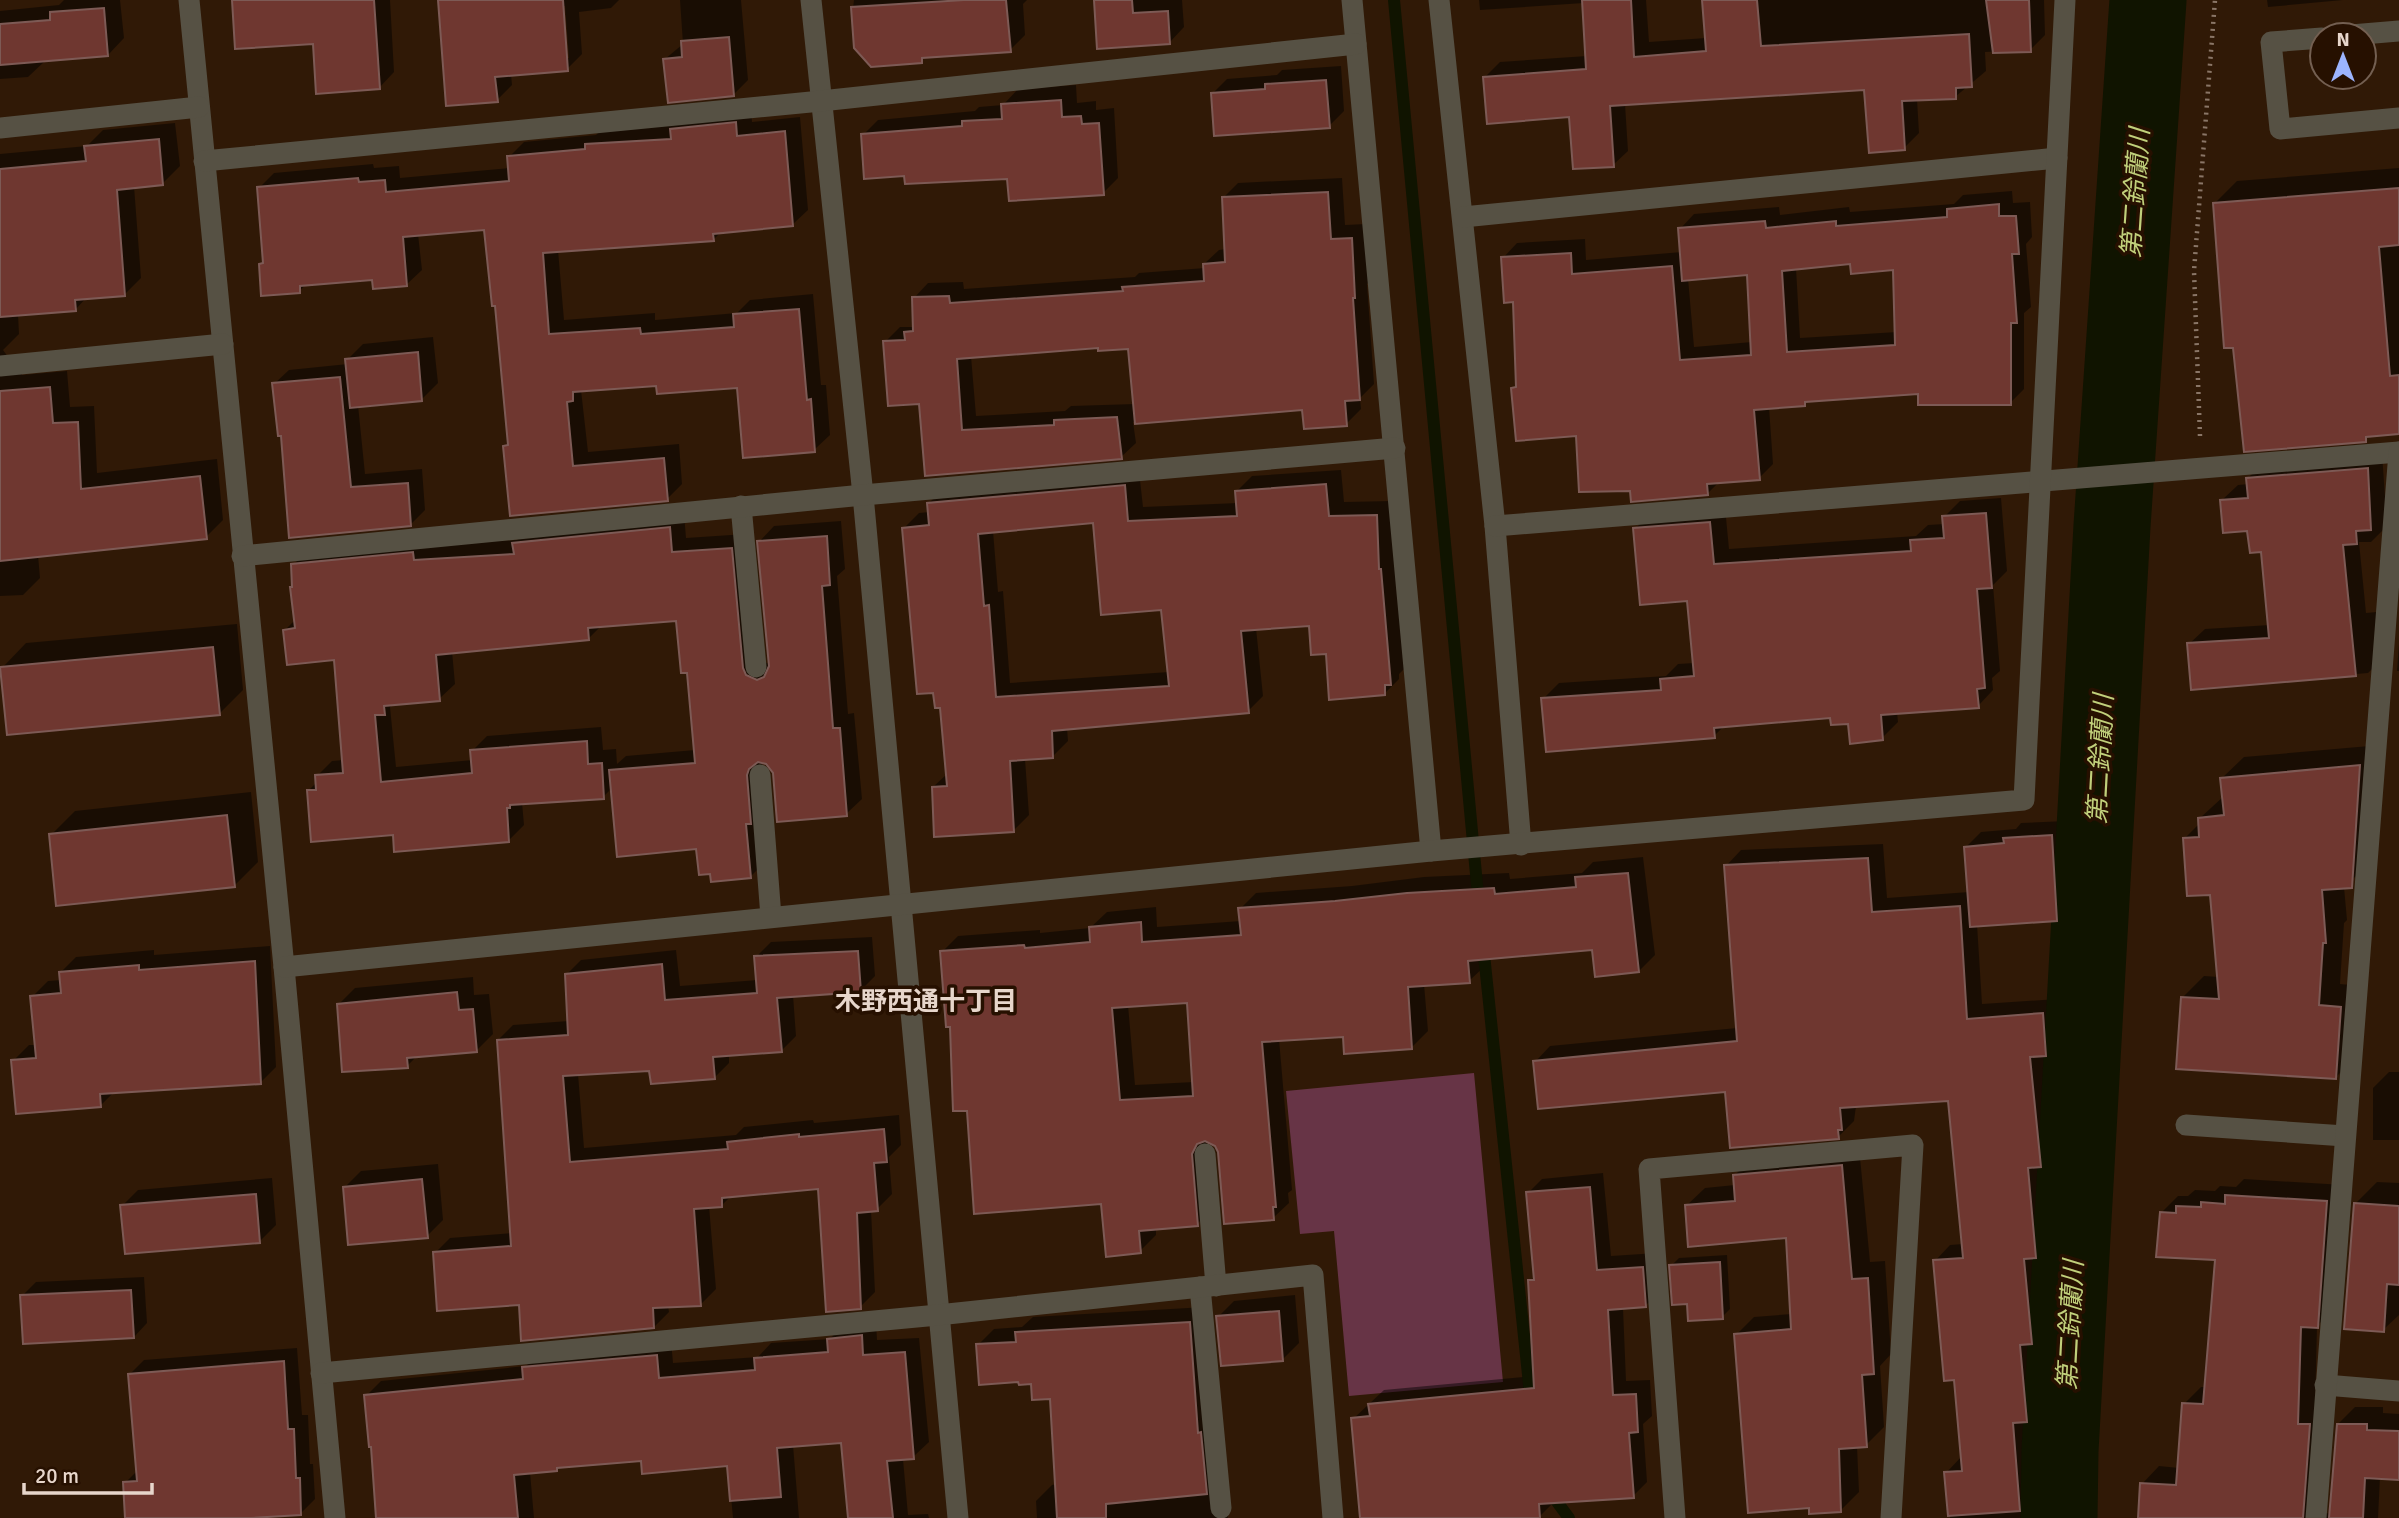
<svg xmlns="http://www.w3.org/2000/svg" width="2399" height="1518" font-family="Signika,'Noto Sans JP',sans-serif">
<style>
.green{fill:#673446}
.shadow{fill:#0007;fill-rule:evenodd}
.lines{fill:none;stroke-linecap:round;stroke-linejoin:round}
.stream{stroke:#101400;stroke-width:12}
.river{stroke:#101400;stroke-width:77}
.building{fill:#6f3730;stroke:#7d5a55;stroke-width:2;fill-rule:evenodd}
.path{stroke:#8a7667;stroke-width:4.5;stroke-dasharray:2 5;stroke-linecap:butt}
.minor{stroke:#565144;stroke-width:21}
.labels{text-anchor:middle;stroke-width:7;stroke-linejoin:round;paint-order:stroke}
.water-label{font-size:26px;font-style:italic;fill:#c1d07b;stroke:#261000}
.neighbourhood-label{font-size:26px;font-weight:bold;fill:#e7d6cb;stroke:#261000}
</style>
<rect width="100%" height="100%" fill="#301906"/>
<path class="green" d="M1474 1073 1503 1382 1349 1396 1334 1231 1300 1234 1286 1091Z"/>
<g class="shadow">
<path d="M64 0H120L124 38 108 55 45 61 28 77 0 79V11L59 5Z"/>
<path d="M233 0H390L394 72 379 88 315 42Z"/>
<path d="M440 0H619L611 8 579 12 582 54 567 69 511 74 512 85 497 100ZM562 6H565L569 58H565Z"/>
<path d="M680 0H741L748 80 733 95 665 59 683 44Z"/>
<path d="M854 0H1027L1023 4 1025 35 1010 50 927 56 921 61 853 8Z"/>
<path d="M1096 0H1182L1184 27 1169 43Z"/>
<path d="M1479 0H1646L1649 42 1706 38 1703 0H2044L2045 35 2030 50 1985 52 1986 71 1955 97 1917 99 1919 133 1904 148 1866 88 1625 104 1628 151 1613 165 1571 116 1485 77 1500 62 1587 56 1584 3 1480 10Z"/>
<path d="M2267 0H2343L2268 7Z"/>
<path d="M1341 66 1344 111 1329 126 1212 94 1227 79 1277 75 1282 70Z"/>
<path d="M1076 85 1077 103 1096 101V110L1114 108 1118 178 1103 193 1008 177 906 175 863 135 878 120 975 111 979 107 1003 105 1018 89Z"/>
<path d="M751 108 752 122 800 117 808 210 792 225 722 231 713 240 558 250 564 320 655 313V320L737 313 750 300 813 294 821 385H826L830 435 814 450 738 386 658 384 581 390 588 452 679 444 682 484 667 499 505 446 509 442 496 304 486 228 418 234 422 270 406 285 373 278 307 284 299 291 261 264 264 260 259 188 274 173 373 164 374 168 399 166 400 178 510 168 509 157 524 142 596 135 602 129Z"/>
<path d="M175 123 180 166 163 183 134 186 141 278 124 295 87 297 76 309 18 314 19 334 3 350 11 361 21 362 22 375 67 371 70 407 94 406 97 473 217 459 223 520 206 537 38 555 40 578 23 595 0 596V154L87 146 103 130Z"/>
<path d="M2399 168V432L2370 435 2365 440 2235 346 2214 204 2237 181Z"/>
<path d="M1342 178 1345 225 1366 224 1369 282 1367 284 1374 384 1360 398 1361 409 1346 424 1304 408 1133 422 1136 443 1121 457 926 474 921 403 885 342 900 327H912L915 324 914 298 928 283 963 282 964 289 1135 277 1139 273 1205 268 1204 264 1219 250 1226 249 1223 198 1238 183ZM1099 346 1130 347 1135 404 1071 406 1065 411 976 416 971 356Z"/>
<path d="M2012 191 2013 203 2030 202 2032 237 2026 244 2031 307 2024 313V389L2010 403 1920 392 1809 400 1804 405 1769 407 1773 464 1759 478 1720 481 1707 494 1632 489 1578 434 1513 388 1518 384 1515 300 1503 258 1517 243 1585 239 1586 260 1682 252 1680 229 1694 214 1779 207 1780 215 1849 207 1850 212 1954 204 1963 195ZM1852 262 1895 268 1897 332 1800 338 1796 268ZM1749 274 1752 342 1694 347 1688 278Z"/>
<path d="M433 337 438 383 422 399 358 405 365 474 422 469 425 510 411 524 290 536 283 434 274 384 289 370 348 364 347 360 363 344Z"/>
<path d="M2382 453 2387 526 2371 542H2359L2366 613 2387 611 2383 658 2368 673 2192 688 2189 644 2205 629 2270 625 2263 550 2249 529 2222 500 2238 485 2249 484 2248 478 2263 463Z"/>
<path d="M1341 470 1344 502 1392 501 1405 668 1399 674V679L1384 694 1328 652 1310 624 1256 628 1263 696 1248 711 1067 728 1068 741 1052 757 1025 759 1029 815 1014 830 933 787 947 774 941 706 904 528 919 513 929 512V503L944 488 1139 471 1143 507 1238 503 1237 491 1252 476ZM1095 521 1162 608 1169 672 1010 683 1003 591 998 592 993 531Z"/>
<path d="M2001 498 2007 571 1993 585 2000 671 1992 678 1993 690 1978 706 1897 712 1898 722 1882 738 1850 722 1832 716 1725 725 1714 736 1543 699 1559 683 1666 676 1678 664 1694 663 1688 599 1635 529 1651 513 1725 507 1729 549 1916 536 1928 525 1944 524V517L1960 501Z"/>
<path d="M684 513 686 538 746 534 761 660 771 665 759 542 774 526 841 521 845 569 837 576 848 714 854 713 862 799 846 814 775 773 767 762 762 761 766 861 750 877 712 872 698 847 612 788 603 797 522 802 524 825 509 840 394 834 308 791 317 782V776L332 761 344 760 335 658 285 630 295 620 293 565 308 550 517 540 529 528ZM677 619 689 671 695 750 626 756 617 764 616 749 603 750 601 727 487 736 472 751 473 760 396 767 390 707 393 704 439 699 455 684 452 651 588 639 601 626Z"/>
<path d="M237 624 243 690 219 714 2 668 26 643Z"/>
<path d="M2399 644V671H2397Z"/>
<path d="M2381 745 2368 865 2344 887 2347 920 2344 923 2340 984 2361 986 2357 1056 2335 1078 2183 997 2204 976 2219 977 2212 893 2184 839 2200 823V818L2224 796 2222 778 2244 757Z"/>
<path d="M251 792 258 862 234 886 51 835 75 811Z"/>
<path d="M2066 821 2071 904 2056 919 1977 924 1982 1004 2058 999 2060 1039 2046 1053 2056 1149 2043 1162 2050 1241 2039 1252 2046 1326 2035 1338 2042 1405 2029 1418 2034 1494 2025 1503 2026 1518H1950L1946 1473 1962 1456 1956 1378 1935 1261 1950 1245 1963 1244 1949 1099 1856 1106 1854 1121 1838 1137 1727 1090 1535 1062 1550 1046 1737 1028 1726 866 1741 850 1883 844 1887 898 1969 892 1966 847 1981 832 2016 829 2021 823Z"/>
<path d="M1643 857 1655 955 1639 971 1594 948 1484 958 1485 966 1469 981 1424 984 1428 1031 1412 1047 1345 1036 1279 1039 1292 1190 1288 1193 1289 1203 1273 1218 1212 1141 1207 1140 1213 1208 1197 1224 1156 1228V1235L1140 1251 1103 1202 968 1109 952 1025 942 952 958 936 1040 930V933L1090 928 1107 912 1156 907 1157 927 1241 921 1240 909 1256 893 1352 886 1424 877 1509 873 1510 879 1582 873 1593 862ZM1189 1001 1194 1082 1135 1085 1128 1005Z"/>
<path d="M872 937 875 976 860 991 793 995 796 1036 781 1051 729 1054V1063L714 1078 651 1069 578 1074 584 1148 736 1135 744 1127 813 1120 814 1123 899 1115 901 1145 889 1157 892 1194 877 1209 871 1210 875 1292 860 1307 820 1187 731 1196 722 1205 709 1206 716 1289 701 1304 668 1306 669 1312 654 1327 520 1304 435 1253 450 1238 512 1233 498 1040 513 1025 569 1021 566 975 581 960 676 950 680 986 758 980 756 957 771 942Z"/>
<path d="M270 946 276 1067 260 1083 115 1091 100 1106 13 1061 29 1045H37L32 997 48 981 61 980 60 973 76 957 154 950V955Z"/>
<path d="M473 977 474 995 489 994 493 1034 477 1050 418 1055 407 1066 339 1004 355 988Z"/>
<path d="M2389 1072H2399V1140H2373V1088Z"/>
<path d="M1859 1147 1870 1262 1885 1261 1891 1354 1880 1366 1884 1427 1866 1445 1857 1446 1859 1492 1841 1510 1736 1335 1754 1317 1792 1314 1787 1237 1686 1206 1705 1188 1735 1185V1175L1753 1157Z"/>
<path d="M438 1164 443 1220 427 1236 345 1187 361 1171Z"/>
<path d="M1603 1173 1611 1256 1657 1253 1660 1291 1645 1306 1623 1308 1626 1381 1650 1380 1652 1416 1643 1424 1647 1482 1633 1496 1555 1501 1539 1517 1362 1518 1353 1419 1384 1390 1535 1376 1530 1281 1535 1276 1528 1193 1542 1179Z"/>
<path d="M272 1178 276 1225 260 1241 122 1206 138 1190Z"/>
<path d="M2244 1179 2344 1185 2334 1309 2317 1326 2315 1407 2326 1513 2331 1514 2338 1424 2355 1407H2383V1413L2399 1414V1478L2380 1477 2378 1518H2140L2142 1484 2159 1466 2179 1468 2184 1404 2201 1387H2206L2216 1258 2161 1213 2178 1196H2188L2195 1190 2215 1191 2220 1186 2236 1187Z"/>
<path d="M2377 1182 2399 1183V1315L2383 1330 2355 1204Z"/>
<path d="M1727 1255 1730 1309 1722 1317 1671 1266 1679 1258Z"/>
<path d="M144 1277 147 1323 134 1337 22 1296 36 1282Z"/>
<path d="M1295 1295 1299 1343 1283 1359 1218 1317 1234 1301Z"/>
<path d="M1205 1307 1228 1518H1037L1036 1501 1052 1485 1057 1484 1052 1397 978 1345 994 1329 1022 1327 1033 1317Z"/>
<path d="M876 1321 877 1340 919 1338 929 1442 913 1457 903 1459 908 1515 928 1514 929 1518H850L843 1441 793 1445 799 1518H733L728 1464 643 1459 560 1466 556 1470 530 1472 534 1518H378L366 1396 381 1381 526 1366 539 1353 671 1340 673 1363 758 1357 771 1343 830 1339 844 1324Z"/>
<path d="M297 1348 302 1415H308L310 1464H313L315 1499 301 1513 263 1515 260 1518H127L125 1483 138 1470 130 1374 144 1360Z"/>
</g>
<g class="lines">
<g class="stream">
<path d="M1394 0 1479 906"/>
<path d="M1483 945 1531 1403"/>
<path d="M1549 1491 1569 1518"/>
</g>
<path class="river" d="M2059 1518 2060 1450 2112 526 2148 0"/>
</g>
<g class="building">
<path d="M232 0H374L380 89 316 94 313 44 235 49Z"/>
<path d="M438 0H563L568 71 495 77 498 102 446 106Z"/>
<path d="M964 0H1006L1011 52 922 58V63L871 67 854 48 851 7Z"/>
<path d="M1094 0H1132L1133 13 1168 11 1170 44 1097 49Z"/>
<path d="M1582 0H1631L1634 57 1706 51 1702 0H1757L1761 46 1969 34 1972 87 1956 88V99L1902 101 1905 150 1869 153 1864 90 1610 106 1614 167 1573 169 1569 117 1487 124 1483 77 1586 69Z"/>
<path d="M1986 0H2029L2031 52 1993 53Z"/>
<path d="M104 8 108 56 0 65V24L50 20V12Z"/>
<path d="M729 37 734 96 668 103 663 59 682 57 681 41Z"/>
<path d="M1326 80 1330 128 1214 136 1211 93 1265 89V84Z"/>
<path d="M1061 100 1062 117 1081 116 1082 124 1099 123 1104 195 1009 201 1007 179 905 184 904 176 864 179 861 134 962 126V121L1002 119 1001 104Z"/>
<path d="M736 122 737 136 785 131 793 226 713 234 714 241 543 253 549 334 640 328 641 334 734 327 733 314 799 309 807 400 811 399 815 452 743 458 737 388 657 394 656 386 573 392V401L567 402 573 466 664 458 668 501 510 516 503 446 508 445 495 306H492L484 230 403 237 407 286 373 289 372 280 300 286V293L261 296 259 264 263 263 257 187 358 178 359 182 385 180 386 192 509 181 507 156 585 149V144L671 139 670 129Z"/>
<path d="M159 139 163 185 117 190 125 296 75 300 76 311 0 317V169L86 161 84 146Z"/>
<path d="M2399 188V245L2379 247 2390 376 2399 375V434L2366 437V442L2244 452 2233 348H2224L2213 203Z"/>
<path d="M1328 192 1331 239 1352 238 1355 298H1353L1360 400 1345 401 1347 426 1304 429 1302 410 1135 424 1128 349 1098 351V348L957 359 962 430 1054 425V420L1117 417 1122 459 925 476 919 404 888 406 883 341 905 340 904 332 913 331 912 297 949 296 950 303 1123 291 1122 287 1204 281 1203 264 1225 262 1222 197Z"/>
<path d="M1999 204V216H2016L2019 254H2012L2017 323H2011V405H1918V394L1805 402V406L1754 410 1760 480 1707 484 1708 495 1631 502 1630 491 1579 492 1576 436 1516 441 1511 388 1516 387 1513 302 1504 303 1501 257 1571 253 1572 274 1672 266 1680 360 1751 355 1747 275 1682 281 1678 228 1765 221 1766 228 1836 221V226L1947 217V209ZM1850 264 1851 274 1893 270 1895 345 1787 352 1782 271Z"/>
<path d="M418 352 422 401 350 408 345 359Z"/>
<path d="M340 377 351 487 408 483 411 526 289 538 281 436H278L272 383Z"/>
<path d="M50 387 53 423 78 422 81 489 200 476 207 539 0 561V391Z"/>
<path d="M2368 468 2371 530 2356 531 2357 544 2343 545 2356 676 2191 690 2187 643 2269 638 2261 552 2250 553 2247 531 2223 533 2220 500 2248 498 2246 478Z"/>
<path d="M1326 484 1329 516 1377 515 1379 569H1381L1391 685H1385V695L1329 700 1326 654 1311 655 1309 626 1241 631 1249 713 1052 731 1053 758 1010 761 1014 832 934 837 932 787 947 786 940 708H935L933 693 917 694 902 528 929 525 927 503 1125 485 1128 521 1237 516 1235 491ZM1093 523 1101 615 1161 610 1169 686 996 697 989 605 984 606 978 534Z"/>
<path d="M1986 513 1992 588 1977 589 1985 688 1977 689 1979 708 1881 715 1883 740 1850 744 1848 724 1831 725 1830 718 1714 728 1715 738 1546 752 1541 698 1661 690 1660 679 1694 676 1687 601 1640 605 1633 528 1710 522 1714 564 1911 551 1910 540 1944 538 1942 516Z"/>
<path d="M670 527 672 552 732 548 743 668 746 675 757 680 764 677 769 666 757 541 827 536 830 585 822 586 833 728H840L847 816 777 822 773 773 766 764 758 762 749 769 747 775 751 824H746L751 878 711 882 710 874 699 875 696 849 617 857 609 770 695 763 687 673H681L676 621 588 628 589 640 436 655 440 701 384 706 385 715H375L381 782 472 773 470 750 587 741 588 764 602 763 604 799 510 805V808H507L509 842 394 852 393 835 311 842 307 790H316L315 775 343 773 334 660 287 665 283 630 295 628 290 587H292L291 564 413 552 414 560 514 554 512 543Z"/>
<path d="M213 647 220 715 7 735 0 667Z"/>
<path d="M2360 765 2352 888 2322 890 2326 943H2323L2319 1005 2341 1007 2336 1079 2176 1069 2181 997 2219 999 2210 895 2187 896 2183 838 2199 837 2198 818 2224 815 2220 778Z"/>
<path d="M227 815 235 887 56 906 49 834Z"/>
<path d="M2052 835 2057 921 1970 927 1964 847 2004 843 2003 838Z"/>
<path d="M1868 858 1872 912 1960 906 1967 1019 2043 1013 2046 1056 2030 1057 2041 1167 2028 1168 2036 1258 2024 1259 2032 1344 2020 1345 2027 1422 2013 1423 2020 1511 1948 1516 1944 1472 1962 1471 1954 1380 1944 1381 1933 1260 1963 1258 1948 1101 1840 1108 1842 1130H1838L1839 1139 1730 1148 1725 1092 1538 1109 1533 1061 1737 1041 1724 865Z"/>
<path d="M1628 873 1639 972 1595 977 1592 950 1468 961 1470 983 1408 987 1412 1049 1344 1054 1343 1037 1262 1042 1276 1207H1273L1274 1220 1224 1224 1218 1152 1215 1146 1205 1141 1197 1144 1192 1154 1198 1226 1139 1231 1141 1253 1106 1257 1101 1204 974 1214 967 1111H953L950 1027H946L940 951 1024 945 1025 948 1090 942 1089 927 1141 922 1142 942 1241 935 1238 908 1335 901 1407 893 1494 888 1495 894 1576 887 1575 877ZM1187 1003 1193 1096 1120 1100 1112 1008Z"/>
<path d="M858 951 861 992 777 998 782 1052 713 1057 715 1079 651 1084 649 1071 563 1076 570 1162 728 1149 727 1142 799 1134V1137L884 1129 887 1162 874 1163 878 1211 857 1213 861 1309 826 1312 818 1189 722 1198V1207L694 1209 701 1306 653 1308 654 1328 521 1341 519 1305 437 1311 433 1252 511 1246 497 1040 568 1035 565 974 662 964 665 1000 757 993 754 956Z"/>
<path d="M255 961 261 1084 100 1094 101 1107 16 1114 11 1060 36 1058 30 996 61 993 59 972 139 965V970Z"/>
<path d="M457 992 459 1010 473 1009 477 1052 407 1058 408 1068 342 1072 337 1004Z"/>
<path d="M1842 1165 1852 1279 1868 1278 1874 1374 1862 1375 1867 1447 1839 1449 1841 1512 1809 1514V1508L1748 1513 1734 1334 1791 1329 1786 1238 1688 1247 1685 1205 1735 1201 1733 1175Z"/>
<path d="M422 1179 428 1238 348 1245 343 1187Z"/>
<path d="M1590 1187 1597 1270 1643 1267 1646 1307 1608 1310 1613 1395 1636 1394 1638 1432 1629 1433 1634 1498 1539 1504 1540 1518H1360L1351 1418 1370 1416 1368 1404 1534 1388 1528 1280H1534L1526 1192Z"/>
<path d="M256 1194 260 1243 125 1254 120 1205Z"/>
<path d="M2225 1195 2327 1201 2318 1328 2301 1327 2298 1424H2310L2303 1518H2138L2140 1483 2176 1485 2182 1403 2203 1404 2215 1260 2156 1257 2160 1212 2176 1213V1206L2201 1207V1202L2225 1204Z"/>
<path d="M2354 1203 2399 1206V1285L2387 1284 2384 1332 2344 1329Z"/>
<path d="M1720 1262 1723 1319 1688 1321 1687 1304 1672 1305 1669 1265Z"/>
<path d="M131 1290 134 1338 23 1344 20 1295Z"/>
<path d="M1279 1311 1283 1361 1221 1366 1216 1316Z"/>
<path d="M1190 1322 1198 1433 1201 1432 1207 1494 1106 1504V1518H1057L1050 1399 1032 1400 1031 1384 1019 1385 1018 1382 979 1385 976 1344 1016 1342 1015 1332Z"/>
<path d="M862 1335 863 1355 905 1352 914 1459 887 1461 893 1518H848L841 1443 777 1448 781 1497 730 1501 727 1466 642 1474 641 1461 557 1468V1471L514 1475 518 1518H376L371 1447H369L364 1395 523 1379 522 1367 657 1355 659 1378 755 1370 754 1358 828 1352 827 1339Z"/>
<path d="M284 1361 288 1429H294L296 1478H300L301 1515 251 1518H125L123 1482 137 1481 128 1374Z"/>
<path d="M2337 1424H2367V1430L2399 1431V1480L2365 1478 2363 1518H2329Z"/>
</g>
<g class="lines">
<path class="path" d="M2200 436 2194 271 2215 0"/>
<g class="minor">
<path d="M189 0 284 967 335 1518"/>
<path d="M811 0 863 495 958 1518"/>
<path d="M1352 0 1431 851"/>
<path d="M1439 0 1495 526 1521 845"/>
<path d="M2351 35 2399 31"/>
<path d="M2322 38 2271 42 2280 129 2399 118"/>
<path d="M0 128 199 107"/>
<path d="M204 161 821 101 1356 44"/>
<path d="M1463 217 2057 158"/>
<path d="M0 366 223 344"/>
<path d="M741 506 756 667"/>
<path d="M1495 526 2399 452"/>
<path d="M242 556 863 495 1395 448"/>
<path d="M760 775 771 917"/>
<path d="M284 967 1431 851 2024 800 2065 0"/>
<path d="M2186 1125 2345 1136"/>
<path d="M1205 1154 1216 1286"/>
<path d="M1200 1287 1221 1508"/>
<path d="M321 1373 938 1315 1313 1275 1333 1518"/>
<path d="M2325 1385 2399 1391"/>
<path d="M1675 1518 1649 1169 1913 1145 1891 1518"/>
<path d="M2316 1518 2399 452"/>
</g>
</g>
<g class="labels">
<g class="water-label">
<text transform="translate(2135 193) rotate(-86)" y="9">第二鈴蘭川</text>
<text transform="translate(2100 759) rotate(-87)" y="9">第二鈴蘭川</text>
<text transform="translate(2070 1325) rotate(-87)" y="9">第二鈴蘭川</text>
</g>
<g class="neighbourhood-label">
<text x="926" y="1010">木野西通十丁目</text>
</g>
</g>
<g transform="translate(2343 56)"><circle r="33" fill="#261000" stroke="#735f51" stroke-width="2"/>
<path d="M0-5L12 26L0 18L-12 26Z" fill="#9cb4fd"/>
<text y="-10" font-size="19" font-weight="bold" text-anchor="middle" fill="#e7d6cb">N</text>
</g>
<path d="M24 1483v10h128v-10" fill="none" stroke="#e7d6cb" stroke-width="3.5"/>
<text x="35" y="1483" font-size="21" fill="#e7d6cb" stroke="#261000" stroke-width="5" paint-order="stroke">20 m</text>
</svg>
